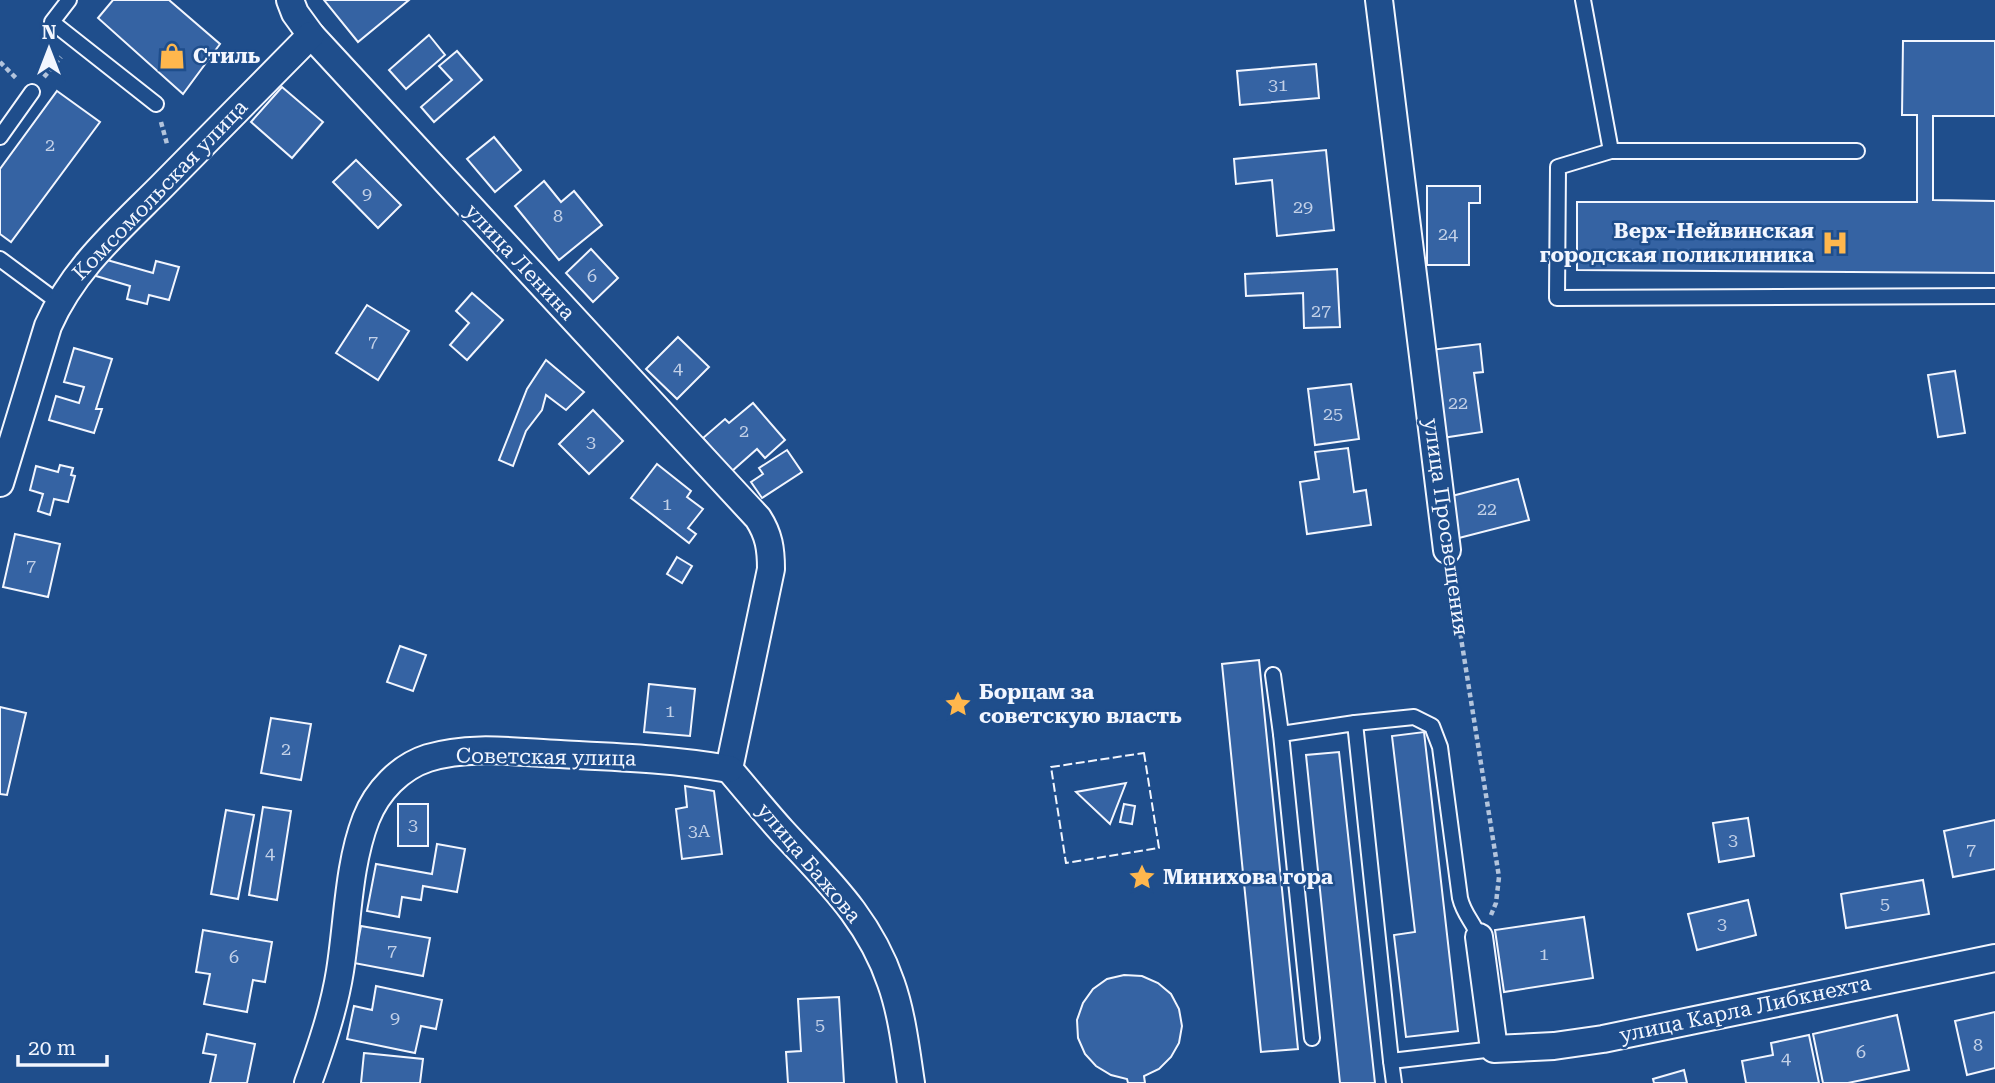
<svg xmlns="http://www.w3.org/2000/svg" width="1995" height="1083" font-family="'Roboto Serif',serif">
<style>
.building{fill:#3563a3;stroke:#f2f6ff;stroke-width:2}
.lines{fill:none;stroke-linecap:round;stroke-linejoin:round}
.lane-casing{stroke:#f2f6ff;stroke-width:18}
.street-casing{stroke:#f2f6ff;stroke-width:30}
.path{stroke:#b3c4dc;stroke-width:4.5;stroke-dasharray:5 3.5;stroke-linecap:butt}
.lane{stroke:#1f4e8c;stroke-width:14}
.street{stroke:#1f4e8c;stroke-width:26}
.fence{stroke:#f2f6ff;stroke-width:2;stroke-dasharray:9 3.5;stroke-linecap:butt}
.labels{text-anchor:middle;stroke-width:5;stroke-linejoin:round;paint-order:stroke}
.number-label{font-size:18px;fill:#c3d1e8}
.poi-label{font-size:21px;font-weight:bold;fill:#f2f6ff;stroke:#1f4e8c;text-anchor:start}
.street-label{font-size:21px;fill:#f2f6ff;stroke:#1f4e8c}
</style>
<rect width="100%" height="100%" fill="#1f4e8c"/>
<g class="building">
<path d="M113 0H169L220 44 183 94 98 18Z"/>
<path d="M324 0H409L358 42Z"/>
<path d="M429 35 445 55 406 89 389 70Z"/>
<path d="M1903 41H1995V116H1933V200L1995 201V273L1577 270V202H1917V115H1902Z"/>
<path d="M457 51 482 80 434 122 421 107 452 80 439 66Z"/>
<path d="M1316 64 1319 98 1240 105 1237 71Z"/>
<path d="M282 87 323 122 292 158 251 122Z"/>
<path d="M57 91 100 122 11 242 0 234V169Z"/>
<path d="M494 137 521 170 495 192 467 159Z"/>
<path d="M1326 150 1334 230 1277 236 1272 180 1236 184 1234 159Z"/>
<path d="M356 160 401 205 378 228 333 182Z"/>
<path d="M544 181 561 202 574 191 602 225 559 260 515 206Z"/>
<path d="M1427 186H1480V203H1469V265H1427Z"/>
<path d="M591 249 618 278 593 302 566 273Z"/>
<path d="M100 258 153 273 156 261 179 267 169 300 149 295 147 304 127 299 130 286 96 276Z"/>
<path d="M1337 269 1340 327 1304 328 1303 293 1246 296 1245 274Z"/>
<path d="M472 293 503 320 467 360 450 345 469 323 456 311Z"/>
<path d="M367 305 409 331 378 380 336 353Z"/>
<path d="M678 337 709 367 677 399 646 369Z"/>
<path d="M1480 344 1483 372 1474 373 1482 432 1442 438 1430 350Z"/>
<path d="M74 348 112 359 96 409H102L94 433 49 420 56 396 79 403 84 387 64 382Z"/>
<path d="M546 360 584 392 566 410 546 395 542 410 526 431 513 466 499 460 527 389Z"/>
<path d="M1955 371 1965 433 1938 437 1928 375Z"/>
<path d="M1351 384 1359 439 1315 445 1308 389Z"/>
<path d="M753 403 785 440 765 458 757 449 732 471 703 438 725 419 729 423Z"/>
<path d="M593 410 623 441 589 474 559 444Z"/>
<path d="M1348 448 1354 492 1366 490 1371 525 1307 534 1300 482 1319 479 1315 452Z"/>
<path d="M787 450 802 472 762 498 751 482 763 474 759 468Z"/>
<path d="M657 464 691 491 687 497 703 509 688 528 696 534 689 543 631 498Z"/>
<path d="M60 465 73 468 71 475 75 476 68 502 54 499 50 515 38 511 43 494 30 490 36 466 58 472Z"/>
<path d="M1518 479 1529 520 1455 539 1444 498Z"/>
<path d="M15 534 60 544 48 597 3 587Z"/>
<path d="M677 557 692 566 682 583 667 574Z"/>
<path d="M400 646 426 655 413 691 387 682Z"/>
<path d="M1259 660 1298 1049 1261 1052 1222 664Z"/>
<path d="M649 684 695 689 690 736 644 732Z"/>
<path d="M0 707 26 713 7 795 0 794Z"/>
<path d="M271 718 311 724 301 780 261 773Z"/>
<path d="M1424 732 1458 1031 1406 1037 1394 935 1415 932 1392 736Z"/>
<path d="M1339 752 1375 1083H1340L1306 755Z"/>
<path d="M1126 783 1110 824 1076 792Z"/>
<path d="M685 786 714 791 722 854 682 859 676 809 687 807Z"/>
<rect x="398" y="804" width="30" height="42"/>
<path d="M1124 804 1135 806 1132 824 1120 822Z"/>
<path d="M263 807 291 811 277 900 249 895Z"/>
<path d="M226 810 254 815 238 899 211 894Z"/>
<path d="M1748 818 1754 856 1719 862 1713 823Z"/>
<path d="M1995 820V869L1953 877 1944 831Z"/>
<path d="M437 844 465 849 457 892 423 886 421 900 402 897 399 917 367 911 376 864 432 874Z"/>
<path d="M1923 880 1929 914 1846 928 1841 894Z"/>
<path d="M1748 900 1756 935 1697 950 1688 914Z"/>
<path d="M1584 917 1593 978 1504 992 1495 930Z"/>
<path d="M361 926 430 938 423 976 354 963Z"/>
<path d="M203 930 272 942 265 982 253 980 247 1012 204 1004 210 974 196 972Z"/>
<path d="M1124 975 1142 976 1158 983 1171 994 1179 1009 1182 1026 1179 1043 1171 1057 1159 1069 1144 1076 1145 1083H1128L1127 1079 1111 1075 1096 1066 1085 1054 1078 1038 1077 1020 1083 1003 1093 989 1107 979Z"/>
<path d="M376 986 442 1000 436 1029 421 1026 415 1053 347 1039 354 1006 372 1010Z"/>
<path d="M839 997 844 1083H788L786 1052 801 1051 798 999Z"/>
<path d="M1995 1012V1068L1967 1075 1955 1021Z"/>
<path d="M1897 1015 1909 1070 1848 1083H1823L1813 1034Z"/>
<path d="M207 1034 255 1044 247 1083H210L216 1055 203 1053Z"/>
<path d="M1809 1035 1819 1083H1746L1742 1061 1773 1055 1771 1043Z"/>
<path d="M364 1053 423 1059 420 1083H361Z"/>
<path d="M1684 1070 1687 1083H1654L1653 1079Z"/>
</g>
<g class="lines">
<g class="lane-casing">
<g id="lane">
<path d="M69 0 52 22 156 104"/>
<path d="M1583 0 1611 151H1857"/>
<path d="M0 137 32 92"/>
<path d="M1611 151 1558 167 1557 298 1995 296"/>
<path d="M0 259 58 302"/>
<path d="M1273 675 1281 734"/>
<path d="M1355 723 1414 717 1432 726 1440 747 1460 898C1464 915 1473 921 1479 937"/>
<path d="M1312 1038 1281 734 1355 723 1391 1061"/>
<path d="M1394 1083 1391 1061 1494 1049"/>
</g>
</g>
<g class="street-casing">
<g id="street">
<path d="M290 0 295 13 311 35 758 518C769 535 771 549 771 569L729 769"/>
<path d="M1379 0 1447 550"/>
<path d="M0 483 48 326C73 269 118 230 161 187 211 136 261 86 311 35"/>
<path d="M729 769C747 790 764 811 782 831 826 879 869 918 891 983 902 1014 906 1050 911 1083"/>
<path d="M1479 937 1494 1049 1554 1046 1603 1039 1995 958"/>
<path d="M308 1083C321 1047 334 1009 340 971 348 921 348 866 366 819 377 791 400 767 428 758 470 745 517 752 560 754 617 757 673 759 729 769"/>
</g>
</g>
<g class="path">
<path d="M0 62 16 78"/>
<path d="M44 77 61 57"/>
<path d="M161 122 167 144"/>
<path d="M1451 575 1499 877 1496 903 1491 915"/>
</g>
<use href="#lane" class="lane"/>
<use href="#street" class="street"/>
<path class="fence" d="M1144 753 1159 848 1066 863 1051 767Z"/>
</g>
<defs>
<g id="shop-bare" transform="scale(2.1)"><path d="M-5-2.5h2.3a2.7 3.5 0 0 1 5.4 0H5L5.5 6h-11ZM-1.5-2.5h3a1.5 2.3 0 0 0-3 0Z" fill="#ffb74d" stroke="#1f4e8c" stroke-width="2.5" paint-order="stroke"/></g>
<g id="hospital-bare" transform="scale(2.1)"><path d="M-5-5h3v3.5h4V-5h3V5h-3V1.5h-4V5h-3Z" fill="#ffb74d" stroke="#1f4e8c" stroke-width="2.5" paint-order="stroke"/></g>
<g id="sight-bare" transform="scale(2.1)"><path d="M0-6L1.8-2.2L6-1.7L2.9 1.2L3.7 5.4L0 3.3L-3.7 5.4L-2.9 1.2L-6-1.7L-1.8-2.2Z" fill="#ffb74d" stroke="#1f4e8c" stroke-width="2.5" paint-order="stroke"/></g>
</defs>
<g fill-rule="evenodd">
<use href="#shop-bare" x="172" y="56"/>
<use href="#hospital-bare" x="1835" y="243"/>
<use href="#sight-bare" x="958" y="704"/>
<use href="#sight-bare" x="1142" y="877"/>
</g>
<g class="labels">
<g class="number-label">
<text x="1278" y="91">31</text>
<text x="50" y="151">2</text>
<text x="367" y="200">9</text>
<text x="1303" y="213">29</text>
<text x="558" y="222">8</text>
<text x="1448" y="240">24</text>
<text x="592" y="282">6</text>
<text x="1321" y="317">27</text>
<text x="373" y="348">7</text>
<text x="678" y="374">4</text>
<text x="1458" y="409">22</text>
<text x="1333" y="420">25</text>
<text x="744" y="437">2</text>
<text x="591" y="448">3</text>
<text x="667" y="510">1</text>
<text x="1487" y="515">22</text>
<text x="31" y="572">7</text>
<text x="670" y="717">1</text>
<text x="286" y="755">2</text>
<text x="413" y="831">3</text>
<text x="699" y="837">3А</text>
<text x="1733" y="846">3</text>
<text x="1971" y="856">7</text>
<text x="270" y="859">4</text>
<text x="1885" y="910">5</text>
<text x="1722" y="930">3</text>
<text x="392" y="957">7</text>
<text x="1544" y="960">1</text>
<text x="234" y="963">6</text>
<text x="395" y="1024">9</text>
<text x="820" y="1031">5</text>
<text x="1978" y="1051">8</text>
<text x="1861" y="1058">6</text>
<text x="1786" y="1064">4</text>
</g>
<g class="poi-label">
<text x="193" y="63">Стиль</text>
<text x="1814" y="238" text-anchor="end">Верх-Нейвинская<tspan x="1814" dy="24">городская поликлиника</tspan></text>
<text x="979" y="699">Борцам за<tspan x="979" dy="24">советскую власть</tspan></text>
<text x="1163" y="884">Минихова гора</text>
</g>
<g class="street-label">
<text transform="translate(160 190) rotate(-46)" y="7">Комсомольская улица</text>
<text transform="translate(520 262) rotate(47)" y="7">улица Ленина</text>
<text transform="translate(1446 527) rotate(82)" y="7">улица Просвещения</text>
<text transform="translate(546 757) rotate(1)" y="7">Советская улица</text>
<text transform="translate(809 863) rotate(50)" y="7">улица Бажова</text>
<text transform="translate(1745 1009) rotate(-12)" y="7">улица Карла Либкнехта</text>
</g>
</g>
<g transform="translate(49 49)" stroke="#1f4e8c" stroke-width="5" paint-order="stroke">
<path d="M0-5L12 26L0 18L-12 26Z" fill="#f2f6ff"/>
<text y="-10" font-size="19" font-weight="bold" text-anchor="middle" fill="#f2f6ff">N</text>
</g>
<path d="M18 1055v10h89v-10" fill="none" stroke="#f2f6ff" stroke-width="3.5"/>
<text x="28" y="1055" font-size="21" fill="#f2f6ff" stroke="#1f4e8c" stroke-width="5" paint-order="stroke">20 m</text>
</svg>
